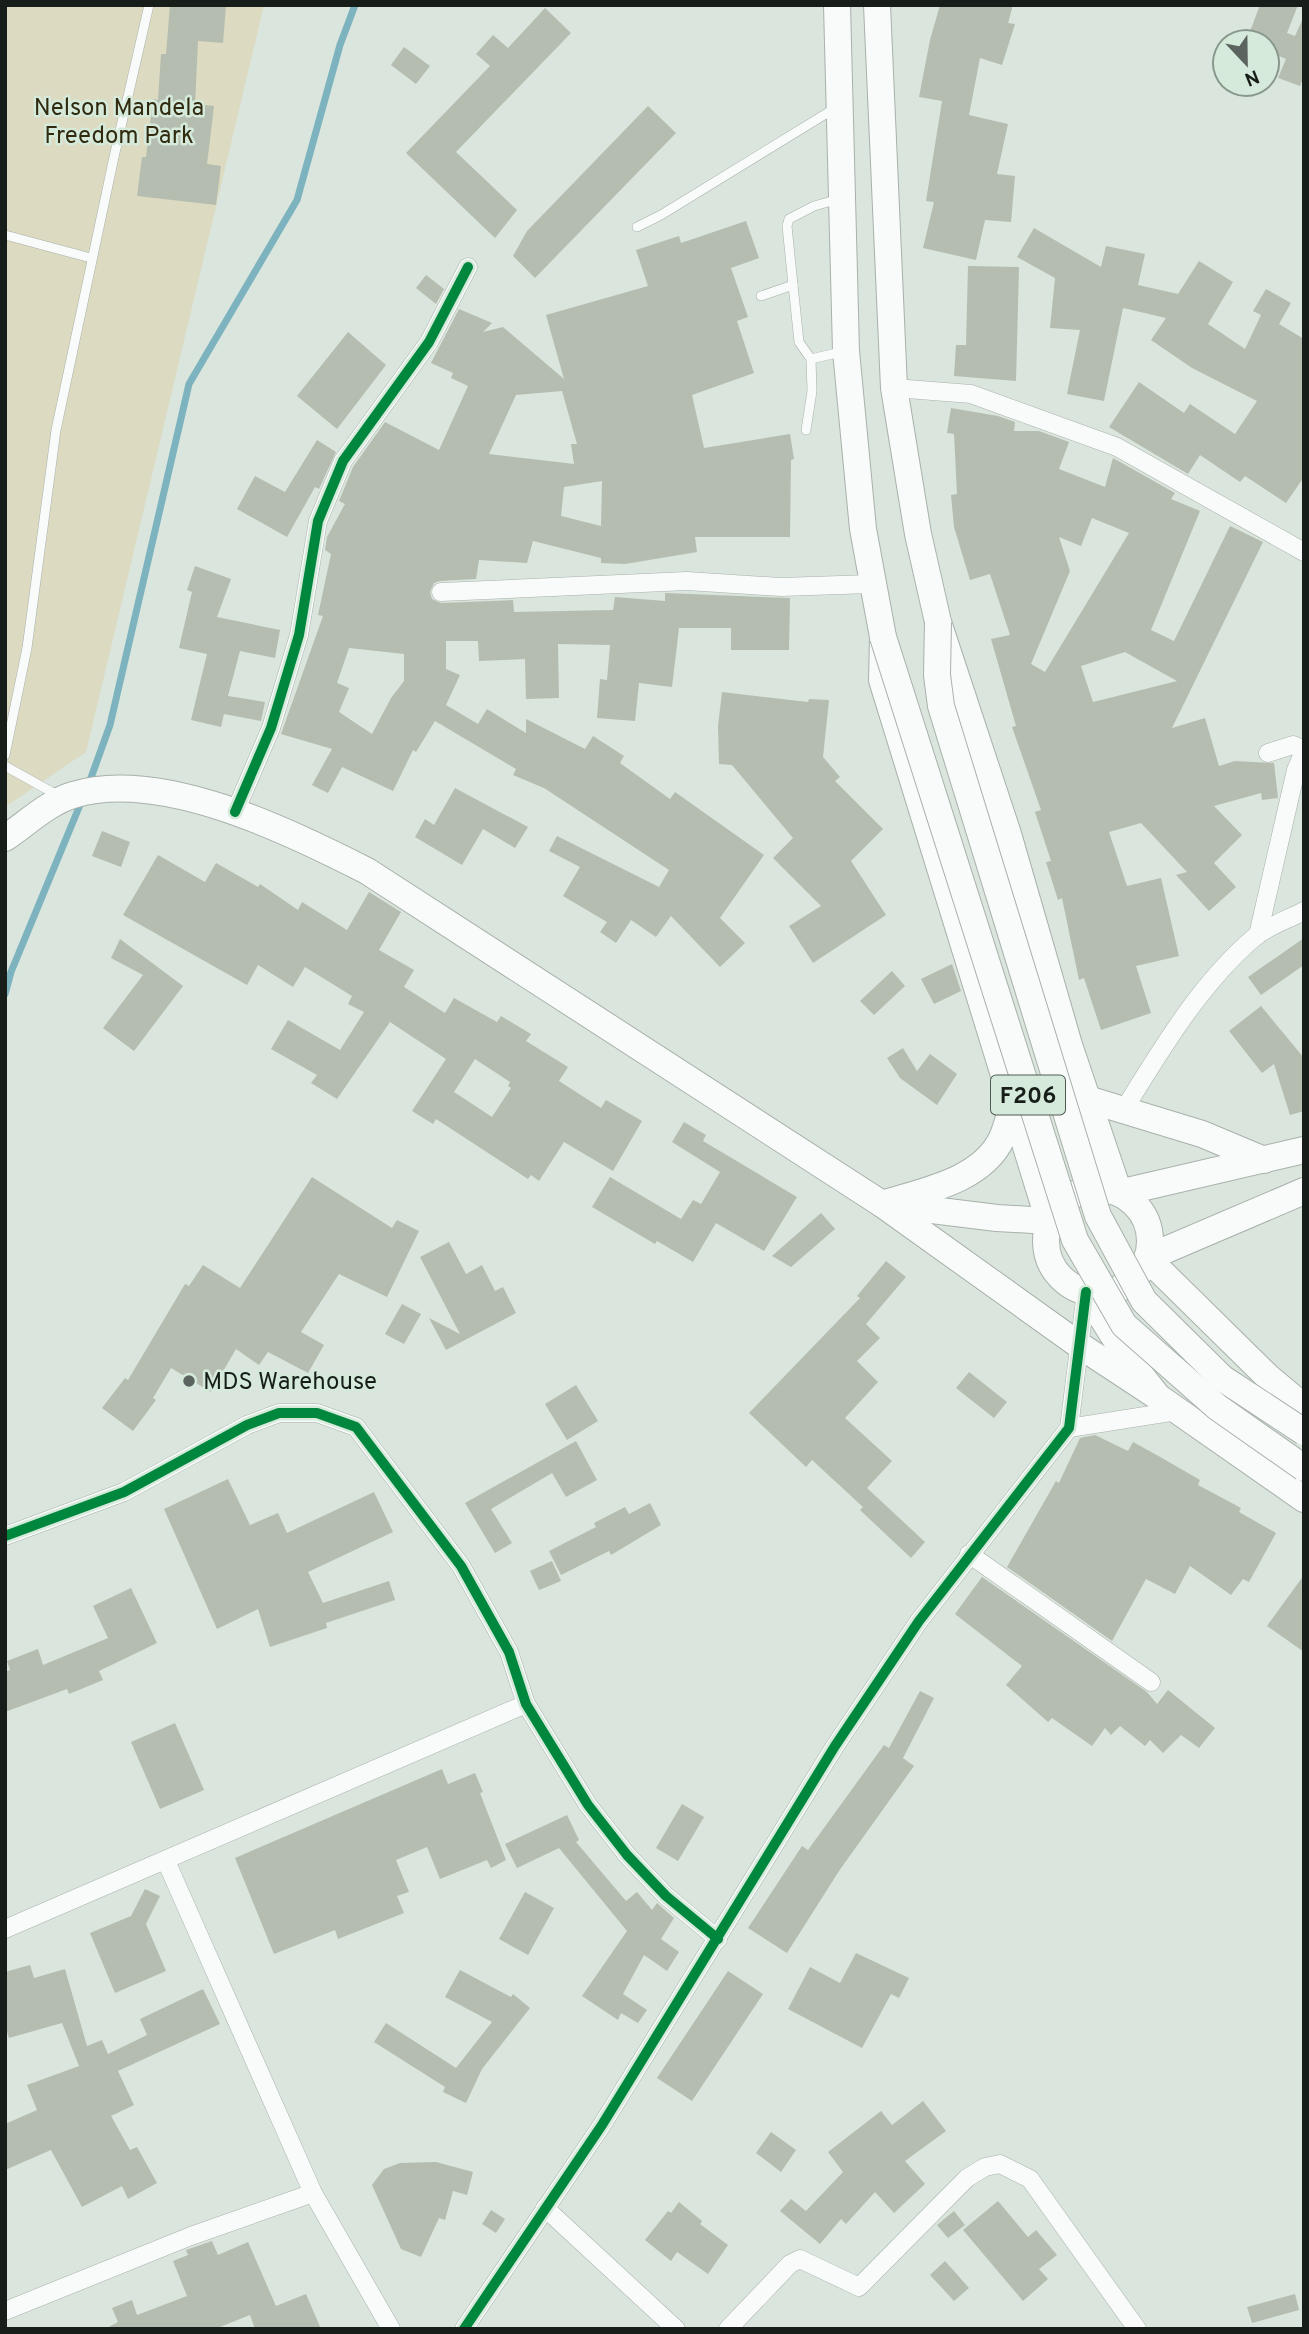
<svg xmlns="http://www.w3.org/2000/svg" width="1309" height="2334" font-family="Overpass,sans-serif">
<style>
.green{fill:#dcdac0}
.lines{fill:none;stroke-linecap:round;stroke-linejoin:round}
.stream{stroke:#7db3be;stroke-width:7}
.building{fill:#b4bdaf;fill-rule:evenodd}
.service-casing{stroke:#a8b1aa;stroke-width:10}
.minor-casing{stroke:#a8b1aa;stroke-width:19}
.primary-casing{stroke:#a8b1aa;stroke-width:28}
.service{stroke:#f9fbfa;stroke-width:9}
.minor{stroke:#f9fbfa;stroke-width:18}
.primary{stroke:#f9fbfa;stroke-width:26}
.primary-bridge-casing{stroke:#a8b1aa;stroke-width:28;stroke-linecap:butt}
.primary-bridge{stroke:#f9fbfa;stroke-width:26}
.cycleway-casing{stroke:#d5eadb;stroke-width:15}
.cycleway{stroke:#00873e;stroke-width:10}
.poi-dot{fill:#5b645e;stroke:#d5eadb;stroke-width:2.5}
.labels{text-anchor:middle;stroke-width:5;stroke-linejoin:round;paint-order:stroke}
.shield{fill:#d5eadb;stroke:#505b53;stroke-width:2}
.shield-label{font-size:23px;font-weight:bold;fill:#171e19}
.park-label{font-size:24px;fill:#312a0f;stroke:#d5eadb}
.poi-label{font-size:24px;fill:#171e19;stroke:#d5eadb;text-anchor:start}
</style>
<rect width="100%" height="100%" fill="#dae5dd"/>
<path class="green" d="M5 5H264L86 752 5 807Z"/>
<g class="lines">
<g class="stream">
<path d="M88 786 110 725 189 384 297 200 340 45 355 5"/>
<path d="M5 994 11 972 82 800"/>
</g>
</g>
<g class="building">
<path d="M170 5H226L223 43 198 41 195 104 214 106 207 164 221 166 216 205 137 196 142 157H146L153 99 158 100 161 54H166Z"/>
<path d="M940 5H1013L1008 23 1015 24 1002 65 980 58 969 115 1008 124 997 174 1015 176 1011 222 985 220 976 260 923 248 934 202 926 201 942 101 919 97 930 40Z"/>
<path d="M1260 5H1298L1287 33 1295 36 1304 16V76L1300 86 1278 78 1286 59 1267 51V42H1246Z"/>
<path d="M545 8 571 33 456 152 517 210 495 238 406 153 490 66 476 54 493 35 508 48Z"/>
<path d="M404 47 430 66 416 84 391 65Z"/>
<path d="M648 106 676 133 535 278 513 256 527 231Z"/>
<path d="M746 221 759 258 731 268 748 317 737 321 754 373 692 395 704 448 790 434 794 459 791 460 790 537H695L697 552 625 564 601 563V558L533 541 527 563 479 560 476 579 440 581 434 583 430 592 432 599 441 603 513 600 514 612 613 610 615 597 665 601V593L790 598 789 650H731V628H679L672 687 639 683 635 721 597 718 600 679 607 680 610 645 558 644 559 698 526 699 525 659 479 661 478 641H446V669L460 675 446 705 478 724 487 709 526 733V719L585 749 593 736 624 756 620 763 670 799 675 792 764 855 720 918 745 943 720 967 671 916 656 937 631 920 616 943 600 932 607 922 563 896 580 867 549 851 557 836 659 887 669 870 544 788 513 775 516 769 435 721 416 752 413 750 393 791 342 767 328 793 312 785 332 749 281 734 323 616 318 615 331 554 325 550 327 537 345 504 339 501 353 467 385 422 439 450 468 386 451 378 453 373 431 363 459 309 492 323 483 332 503 327 564 379 546 315 648 286 636 250 679 236 681 243ZM562 391 577 444H571L574 464 489 454 516 395ZM602 481 601 526 561 516 564 487ZM349 648 404 654V681L391 698 372 734 339 712 349 688 337 683Z"/>
<path d="M1034 228 1101 267 1106 246 1145 254 1138 285 1178 294 1199 261 1233 282 1208 324 1245 349 1261 315 1253 311 1266 289 1291 303 1279 324 1304 339V477L1286 503 1245 476 1240 482 1200 455 1188 474 1109 427 1139 382 1184 413 1190 404 1235 434 1257 401 1192 368 1151 340 1166 318 1123 308 1104 401 1067 394 1080 330 1050 328 1055 278 1017 257Z"/>
<path d="M968 266 1019 267 1016 381 954 376 956 345H966Z"/>
<path d="M426 275 444 289 436 304 416 288Z"/>
<path d="M348 332 386 365 337 429 297 396Z"/>
<path d="M951 408 998 416 1015 422 1014 431H1039L1069 442 1059 469 1105 487 1113 458 1175 493 1171 499 1200 511 1151 630 1174 641 1230 526 1263 542 1172 728 1205 718 1219 766 1235 761 1274 763 1278 798 1262 800 1261 793 1214 806 1242 835 1214 863 1236 887 1209 911 1176 875 1187 872 1141 823 1109 832 1127 886 1161 878 1179 956 1136 966 1151 1013 1101 1030 1084 978 1079 980 1062 898 1058 900 1046 862 1051 861 1035 812 1041 810 1012 727 1016 726 991 639 1010 635 990 574 970 580 954 527 951 495 957 494 954 434 947 433ZM1092 518 1129 533 1045 672 1031 664 1070 571 1059 537 1081 546ZM1125 652 1177 681 1093 702 1081 666Z"/>
<path d="M317 440 336 452 319 489 315 487 287 537 237 509 255 476 285 492Z"/>
<path d="M195 566 231 579 217 617 280 630 275 658 240 651 228 696 265 702 261 721 224 714 221 727 191 720 207 654 179 648 192 592 187 590Z"/>
<path d="M722 692 808 702 809 699 829 700 823 757 840 777 835 781 883 829 851 861 886 915 813 963 789 926 821 906 773 858 793 838 732 765 719 764 718 726Z"/>
<path d="M455 788 528 827 515 848 483 829 462 865 415 837 425 819 434 825Z"/>
<path d="M102 831 130 842 121 867 92 856Z"/>
<path d="M158 855 205 882 216 863 258 887 260 884 298 910 302 902 347 930 369 892 401 912 379 950 414 970 404 987 445 1013 454 998 497 1022 501 1016 531 1034 526 1041 568 1067 559 1081 601 1108 606 1100 642 1121 613 1171 564 1142 539 1181 531 1175 528 1179 436 1119 433 1124 412 1111 446 1059 390 1022 337 1099 311 1083 317 1075 271 1049 288 1020 340 1050 364 1012 348 1004 352 996 305 967 293 987 258 965 247 985 123 915ZM475 1059 510 1082 508 1086 511 1088 492 1117 454 1092Z"/>
<path d="M1304 938V965L1261 995 1248 977Z"/>
<path d="M120 939 183 986 134 1051 103 1028 143 975 111 958Z"/>
<path d="M952 964 961 991 934 1004 921 979Z"/>
<path d="M892 971 905 986 874 1015 860 1001Z"/>
<path d="M1261 1006 1304 1058V1111L1290 1115 1274 1064 1262 1073 1229 1031Z"/>
<path d="M903 1048 917 1071 930 1054 957 1074 937 1105 900 1078 887 1058Z"/>
<path d="M684 1122 706 1135 703 1141 797 1197 764 1251 716 1223 693 1262 657 1241 655 1244 592 1207 610 1177 681 1219 693 1200 701 1204 720 1172 672 1142Z"/>
<path d="M312 1177 392 1228 397 1220 419 1231 387 1297 339 1274 301 1332 324 1345 308 1373 268 1352 259 1365 236 1349 211 1392 171 1368 153 1398 156 1400 133 1431 102 1408 125 1378 128 1380 185 1284 189 1286 203 1265 240 1288Z"/>
<path d="M821 1213 835 1229 791 1267 772 1256Z"/>
<path d="M449 1242 466 1274 482 1265 495 1291 503 1287 516 1313 446 1350 429 1318 460 1334 420 1257Z"/>
<path d="M886 1261 906 1277 866 1324 880 1338 857 1361 878 1382 845 1418 892 1461 867 1488 925 1542 911 1558 860 1510 863 1507 812 1460 806 1467 749 1413 860 1298 857 1296Z"/>
<path d="M402 1304 421 1314 404 1344 385 1334Z"/>
<path d="M969 1372 1007 1402 994 1418 956 1388Z"/>
<path d="M576 1385 598 1421 567 1440 545 1404Z"/>
<path d="M1095 1435 1128 1451 1133 1442 1162 1458 1200 1480 1198 1485 1241 1508 1239 1512 1276 1533 1249 1582 1243 1579 1231 1595 1190 1566 1175 1594 1146 1579 1112 1641 1007 1567 1056 1481 1059 1483 1080 1438Z"/>
<path d="M576 1441 597 1480 566 1497 552 1473 491 1509 512 1543 495 1553 465 1503Z"/>
<path d="M228 1479 250 1525 278 1513 287 1533 374 1492 393 1532 308 1572 323 1603 389 1581 395 1600 326 1623 327 1628 270 1647 258 1609 217 1629 164 1509Z"/>
<path d="M650 1503 661 1525 611 1555 609 1551 561 1575 549 1551 596 1527 594 1523 625 1507 629 1514Z"/>
<path d="M552 1561 561 1581 539 1590 530 1571Z"/>
<path d="M1304 1575V1652L1267 1626Z"/>
<path d="M982 1577 1147 1692 1157 1704 1168 1690 1215 1728 1199 1748 1181 1735 1163 1753 1150 1740 1145 1746 1120 1726 1111 1735 1105 1728 1092 1746 1052 1718 1048 1722 1006 1685 1022 1666 955 1614Z"/>
<path d="M131 1588 157 1643 99 1671 103 1680 69 1694 67 1689 5 1712V1672L10 1670 7 1661 38 1649 43 1665 108 1638 93 1606Z"/>
<path d="M920 1691 934 1698 903 1758 914 1766 839 1871 787 1953 748 1928 802 1846 808 1850 884 1745 889 1748Z"/>
<path d="M175 1723 204 1790 160 1809 131 1742Z"/>
<path d="M442 1769 448 1784 475 1773 483 1792 480 1793 506 1860 491 1868 487 1860 440 1879 427 1847 396 1860 409 1892 397 1896 404 1913 338 1939 335 1930 274 1954 235 1858Z"/>
<path d="M682 1804 704 1817 678 1861 656 1848Z"/>
<path d="M567 1815 579 1840 576 1842 626 1901 637 1892 652 1910 657 1903 674 1918 661 1939 679 1952 667 1971 644 1955 623 1994 647 2010 638 2023 621 2013 618 2020 582 1996 627 1931 559 1848 517 1868 505 1844Z"/>
<path d="M145 1889 160 1896 146 1924 166 1971 115 1993 90 1933 131 1916Z"/>
<path d="M525 1892 554 1908 528 1955 499 1939Z"/>
<path d="M856 1953 909 1978 899 1998 891 1994 862 2048 788 2009 810 1967 840 1983Z"/>
<path d="M30 1965 34 1978 65 1969 87 2046 102 2040 108 2054 147 2035 140 2019 203 1989 220 2024 118 2071 134 2105 111 2116 130 2150 137 2147 157 2183 128 2199 122 2186 82 2207 51 2150 5 2170V2124L37 2110 27 2085 79 2066 62 2023 9 2038 5 2025V1972Z"/>
<path d="M460 1970 511 1997 513 1994 530 2008 482 2069 466 2103 443 2092 445 2087 374 2042 386 2023 456 2068 492 2022 445 1997Z"/>
<path d="M728 1971 763 1994 692 2101 657 2078Z"/>
<path d="M923 2101 946 2131 905 2161 925 2184 894 2213 875 2192 846 2224 841 2219 820 2244 780 2211 791 2199 806 2211 843 2172 828 2152 881 2111 892 2125Z"/>
<path d="M771 2132 796 2150 781 2172 756 2153Z"/>
<path d="M436 2162 473 2172 467 2195 453 2191 445 2220 439 2218 421 2257 401 2249 372 2185 384 2169 400 2163Z"/>
<path d="M998 2201 1028 2237 1036 2230 1057 2255 1039 2269 1048 2279 1023 2301 963 2230Z"/>
<path d="M679 2202 702 2221 700 2224 728 2245 708 2274 677 2252 671 2261 645 2240 668 2211 671 2213Z"/>
<path d="M491 2210 505 2219 496 2233 482 2224Z"/>
<path d="M954 2211 965 2225 948 2238 937 2225Z"/>
<path d="M212 2241 218 2255 248 2242 276 2306 306 2294 321 2329H255L250 2315 215 2329H105L118 2322 112 2308 132 2300 137 2315 187 2296 173 2261 188 2255 186 2250Z"/>
<path d="M945 2261 969 2288 954 2301 930 2275Z"/>
<path d="M1295 2294 1299 2310 1252 2323 1247 2307Z"/>
</g>
<g class="lines">
<g class="service-casing">
<g id="service">
<path d="M637 227 661 215 837 107"/>
<path d="M5 235 91 258"/>
<path d="M793 285 799 342 811 359"/>
<path d="M761 296 793 285 787 226 789 219 814 206 839 199"/>
<path d="M806 430 812 391 811 359 845 351"/>
<path d="M5 755 27 648 56 430 114 157 149 5"/>
<path d="M5 766 59 796"/>
</g>
</g>
<g class="minor-casing">
<g id="minor">
<path d="M894 388 971 394 1117 447 1304 552"/>
<path d="M441 592 687 581 781 587 871 584"/>
<path d="M1268 753 1293 745 1304 750"/>
<path d="M235 812 271 728 299 635 318 521 343 461 429 342 468 267"/>
<path d="M1258 935 1296 770 1304 751"/>
<path d="M1123 1111C1161 1050 1200 983 1256 936 1270 925 1289 919 1304 911"/>
<path d="M1069 1428 1177 1411"/>
<path d="M5 1536 124 1492 247 1425 279 1413H317L356 1427 461 1566 509 1652 526 1704 588 1805 627 1855 666 1896 718 1939"/>
<path d="M969 1554 1151 1682"/>
<path d="M166 1861 313 2193 391 2329"/>
<path d="M5 1929 526 1704"/>
<path d="M545 2208 676 2329"/>
<path d="M5 2311 191 2236 313 2193"/>
<path d="M464 2329 602 2125 835 1746 919 1621 1069 1428 1086 1292"/>
<path d="M728 2329 790 2264 800 2259 859 2287 967 2178 985 2167 1000 2164 1030 2179 1137 2329"/>
</g>
</g>
<g class="primary-casing">
<g id="primary">
<path d="M837 5 846 351 863 529 883 637 882 680 1049 1221"/>
<path d="M877 5 894 388 918 534 938 622 1008 834 1069 1045 1119 1193"/>
<path d="M5 838C26 824 49 802 73 795 160 768 289 831 367 871L882 1204 1079 1345 1158 1397"/>
<path d="M1087 1099 1202 1134 1264 1160"/>
<circle cx="1098" cy="1241" r="52"/>
<path d="M1119 1193 1304 1150"/>
<path d="M882 1204C923 1191 982 1181 1002 1138 1007 1127 1010 1113 1013 1102"/>
<path d="M891 1205 997 1218 1049 1221"/>
<path d="M1147 1258 1268 1377 1304 1407"/>
<path d="M1147 1258 1304 1191"/>
<path d="M1086 1292 1128 1359 1158 1397 1304 1499"/>
</g>
</g>
<use href="#service" class="service"/>
<use href="#minor" class="minor"/>
<use href="#primary" class="primary"/>
<g class="primary-bridge-casing">
<g id="primary-bridge">
<path d="M938 622 937 675 941 706 1098 1216 1144 1301 1222 1378 1304 1432"/>
<path d="M883 637 1075 1240 1124 1325 1217 1407 1304 1468"/>
</g>
</g>
<use href="#primary-bridge" class="primary-bridge"/>
<g class="cycleway-casing">
<g id="cycleway">
<path d="M235 812 271 728 299 635 318 521 343 461 429 342 468 267"/>
<path d="M5 1536 124 1492 247 1425 279 1413H317L356 1427 461 1566 509 1652 526 1704 588 1805 627 1855 666 1896 718 1939"/>
<path d="M464 2329 602 2125 835 1746 919 1621 1069 1428 1086 1292"/>
</g>
</g>
<use href="#cycleway" class="cycleway"/>
</g>
<circle class="poi-dot" cx="189" cy="1381" r="7"/>
<g class="labels">
<rect class="shield" x="991" y="1075.5" width="74" height="39" rx="5"/>
<g class="shield-label">
<text x="1028" y="1103">F206</text>
</g>
<g class="park-label">
<text x="119" y="115">Nelson Mandela<tspan x="119" dy="28">Freedom Park</tspan></text>
</g>
<g class="poi-label">
<text x="203" y="1389">MDS Warehouse</text>
</g>
</g>
<rect width="1309" height="2334" fill="none" stroke="#171e19" stroke-width="14"/>
<g transform="translate(1246 63) rotate(158)"><circle r="33" fill="#d5eadb" stroke="#89988d" stroke-width="2"/>
<path d="M0-5L12 26L0 18L-12 26Z" fill="#5b645e"/>
<text y="-10" font-size="19" font-weight="bold" text-anchor="middle" fill="#171e19">N</text>
</g>
</svg>
